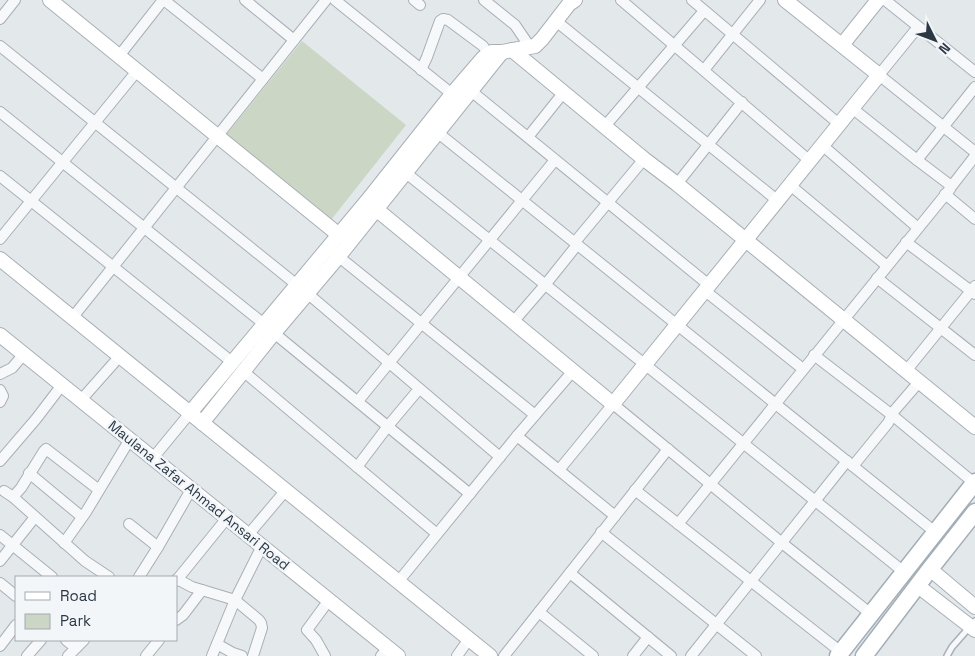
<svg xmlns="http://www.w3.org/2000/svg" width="975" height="656" font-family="'Space Grotesk',sans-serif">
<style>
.green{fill:#ccd6c4}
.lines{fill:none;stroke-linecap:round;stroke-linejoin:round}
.lane-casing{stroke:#a8b0b6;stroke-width:8}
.street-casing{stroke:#a8b0b6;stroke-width:12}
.secondary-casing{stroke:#a8b0b6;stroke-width:16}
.primary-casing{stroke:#a2aeb8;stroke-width:19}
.lane{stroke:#f6f8f9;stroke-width:5}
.street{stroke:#f6f8f9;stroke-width:10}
.secondary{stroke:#fff;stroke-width:14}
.primary{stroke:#fff;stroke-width:16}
.labels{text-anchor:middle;stroke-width:5;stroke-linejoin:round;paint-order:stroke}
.street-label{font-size:14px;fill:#2a3844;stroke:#f3f6f9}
</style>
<rect width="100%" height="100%" fill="#e3e8eb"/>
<path class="green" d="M302 41 406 125 331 220 226 135Z"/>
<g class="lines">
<g class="lane-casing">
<path id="lane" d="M947 656 952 647 975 621"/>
</g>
<g class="street-casing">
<g id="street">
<path d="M164 0 263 79"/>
<path d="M245 0 294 40"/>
<path d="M335 0 452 94"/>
<path d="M414 0 420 5"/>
<path d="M484 0 515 25 530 47"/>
<path d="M621 0 810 161"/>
<path d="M692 0 839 124"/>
<path d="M885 0 975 72"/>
<path d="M0 19 15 0"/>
<path d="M556 21 778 201"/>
<path d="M918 27 879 75 975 152"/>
<path d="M0 46 297 285"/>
<path d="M119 56 163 0"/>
<path d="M421 70 427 57 440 21 443 19 448 20 483 46 489 55"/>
<path d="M704 70 760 0"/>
<path d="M471 91 709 285"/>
<path d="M0 112 264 324"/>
<path d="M605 126 704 11"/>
<path d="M437 132 935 532"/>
<path d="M528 137 564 92"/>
<path d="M822 145 918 228"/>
<path d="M917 160 975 87"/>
<path d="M406 173 904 572"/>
<path d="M0 176 232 362"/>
<path d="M677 184 742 102"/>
<path d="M790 185 887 266"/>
<path d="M951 187 975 156"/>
<path d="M945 194 975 219"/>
<path d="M0 239 137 71"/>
<path d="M575 242 644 159"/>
<path d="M906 242 975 294"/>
<path d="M333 252 535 415"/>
<path d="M877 278 975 355"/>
<path d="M704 290 803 369"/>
<path d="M307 293 500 457"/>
<path d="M73 317 326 0"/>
<path d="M513 322 545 285 577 245"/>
<path d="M274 333 470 494"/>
<path d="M814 355 892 415 974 483"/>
<path d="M243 371 437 534"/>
<path d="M906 371 975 286"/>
<path d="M0 374 12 368 24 354"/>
<path d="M0 390 3 396 0 402"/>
<path d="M81 400 120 356"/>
<path d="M358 401 555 160"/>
<path d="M517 436 615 516"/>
<path d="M153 458 190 413"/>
<path d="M0 461 36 419 62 385"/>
<path d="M853 466 888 423 894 411 919 382"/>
<path d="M357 467 388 426 419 389"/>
<path d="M559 470 613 404 782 543 871 614"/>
<path d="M29 473 82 517"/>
<path d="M635 490 841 652"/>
<path d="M4 491 13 497 85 561 109 577"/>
<path d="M13 497 21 488 44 451 46 449 99 490"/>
<path d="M129 524 158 547"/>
<path d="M678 524 950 189V185L917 160 852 108"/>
<path d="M601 532 756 656"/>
<path d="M0 535 52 577"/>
<path d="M248 535 286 490"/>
<path d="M64 543 86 512 130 439"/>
<path d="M0 561 35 517"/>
<path d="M570 573 671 656"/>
<path d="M139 577 158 547 192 488"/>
<path d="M177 579 192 587 202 590 235 600 259 620 261 623 262 628 253 656"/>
<path d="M176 581 227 518"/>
<path d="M398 582 517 436 573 371"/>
<path d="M0 583 16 596"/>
<path d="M539 612 593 656"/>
<path d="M176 620 183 615 202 590"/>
<path d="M66 640 76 648"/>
<path d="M217 644 233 653 242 656"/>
<path d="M0 646 16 625"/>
<path d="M27 656 41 640"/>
<path d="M68 656 84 640"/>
<path d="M146 656 159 640"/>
<path d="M212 656 235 600 262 546"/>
<path d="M325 656 316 640 307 630 329 600"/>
<path d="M381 656 388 648"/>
<path d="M457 656 469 639"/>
<path d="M504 656 668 449"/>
<path d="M633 656 648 637"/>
<path d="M691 656 847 461"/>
</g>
</g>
<g class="secondary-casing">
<g id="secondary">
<path d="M50 0 339 235"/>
<path d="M842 45 878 0"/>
<path d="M512 50 644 159 677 184 975 427"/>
<path d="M376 209 613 404 879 75 785 0"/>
<path d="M0 259 490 656"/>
<path d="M0 335 398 656"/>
<path d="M190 413 367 201 452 94 483 58 492 52H502L535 46 542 39 569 4 575 0"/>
<path d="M202 423 274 333 339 256 502 52"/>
<path d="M930 569 975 607"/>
<path d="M918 586 975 630"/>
</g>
</g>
<g class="primary-casing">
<g id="primary">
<path d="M838 656 975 482"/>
<path d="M864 656 930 569 975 512"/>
</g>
</g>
<use href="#lane" class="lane"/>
<use href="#street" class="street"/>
<use href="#secondary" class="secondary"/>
<use href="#primary" class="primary"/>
</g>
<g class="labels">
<g class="street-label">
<text transform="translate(199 495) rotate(39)" y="5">Maulana Zafar Ahmad Ansari Road</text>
</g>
</g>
<rect x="15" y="576" width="162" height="65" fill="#f3f6f9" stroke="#a3aab1"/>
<rect x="25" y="592" width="25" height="8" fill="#ffffff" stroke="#a3aab1"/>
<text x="60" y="601" font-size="15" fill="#2a3844">Road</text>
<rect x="25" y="614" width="25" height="15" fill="#ccd6c4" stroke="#a3aab1"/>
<text x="60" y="626" font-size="15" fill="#2a3844">Park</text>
<g transform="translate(935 40) rotate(132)" stroke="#f3f6f9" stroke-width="4" paint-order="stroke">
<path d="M0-4L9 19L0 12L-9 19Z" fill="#2a3844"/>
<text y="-8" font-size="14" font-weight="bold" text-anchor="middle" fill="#2a3844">N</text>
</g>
</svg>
